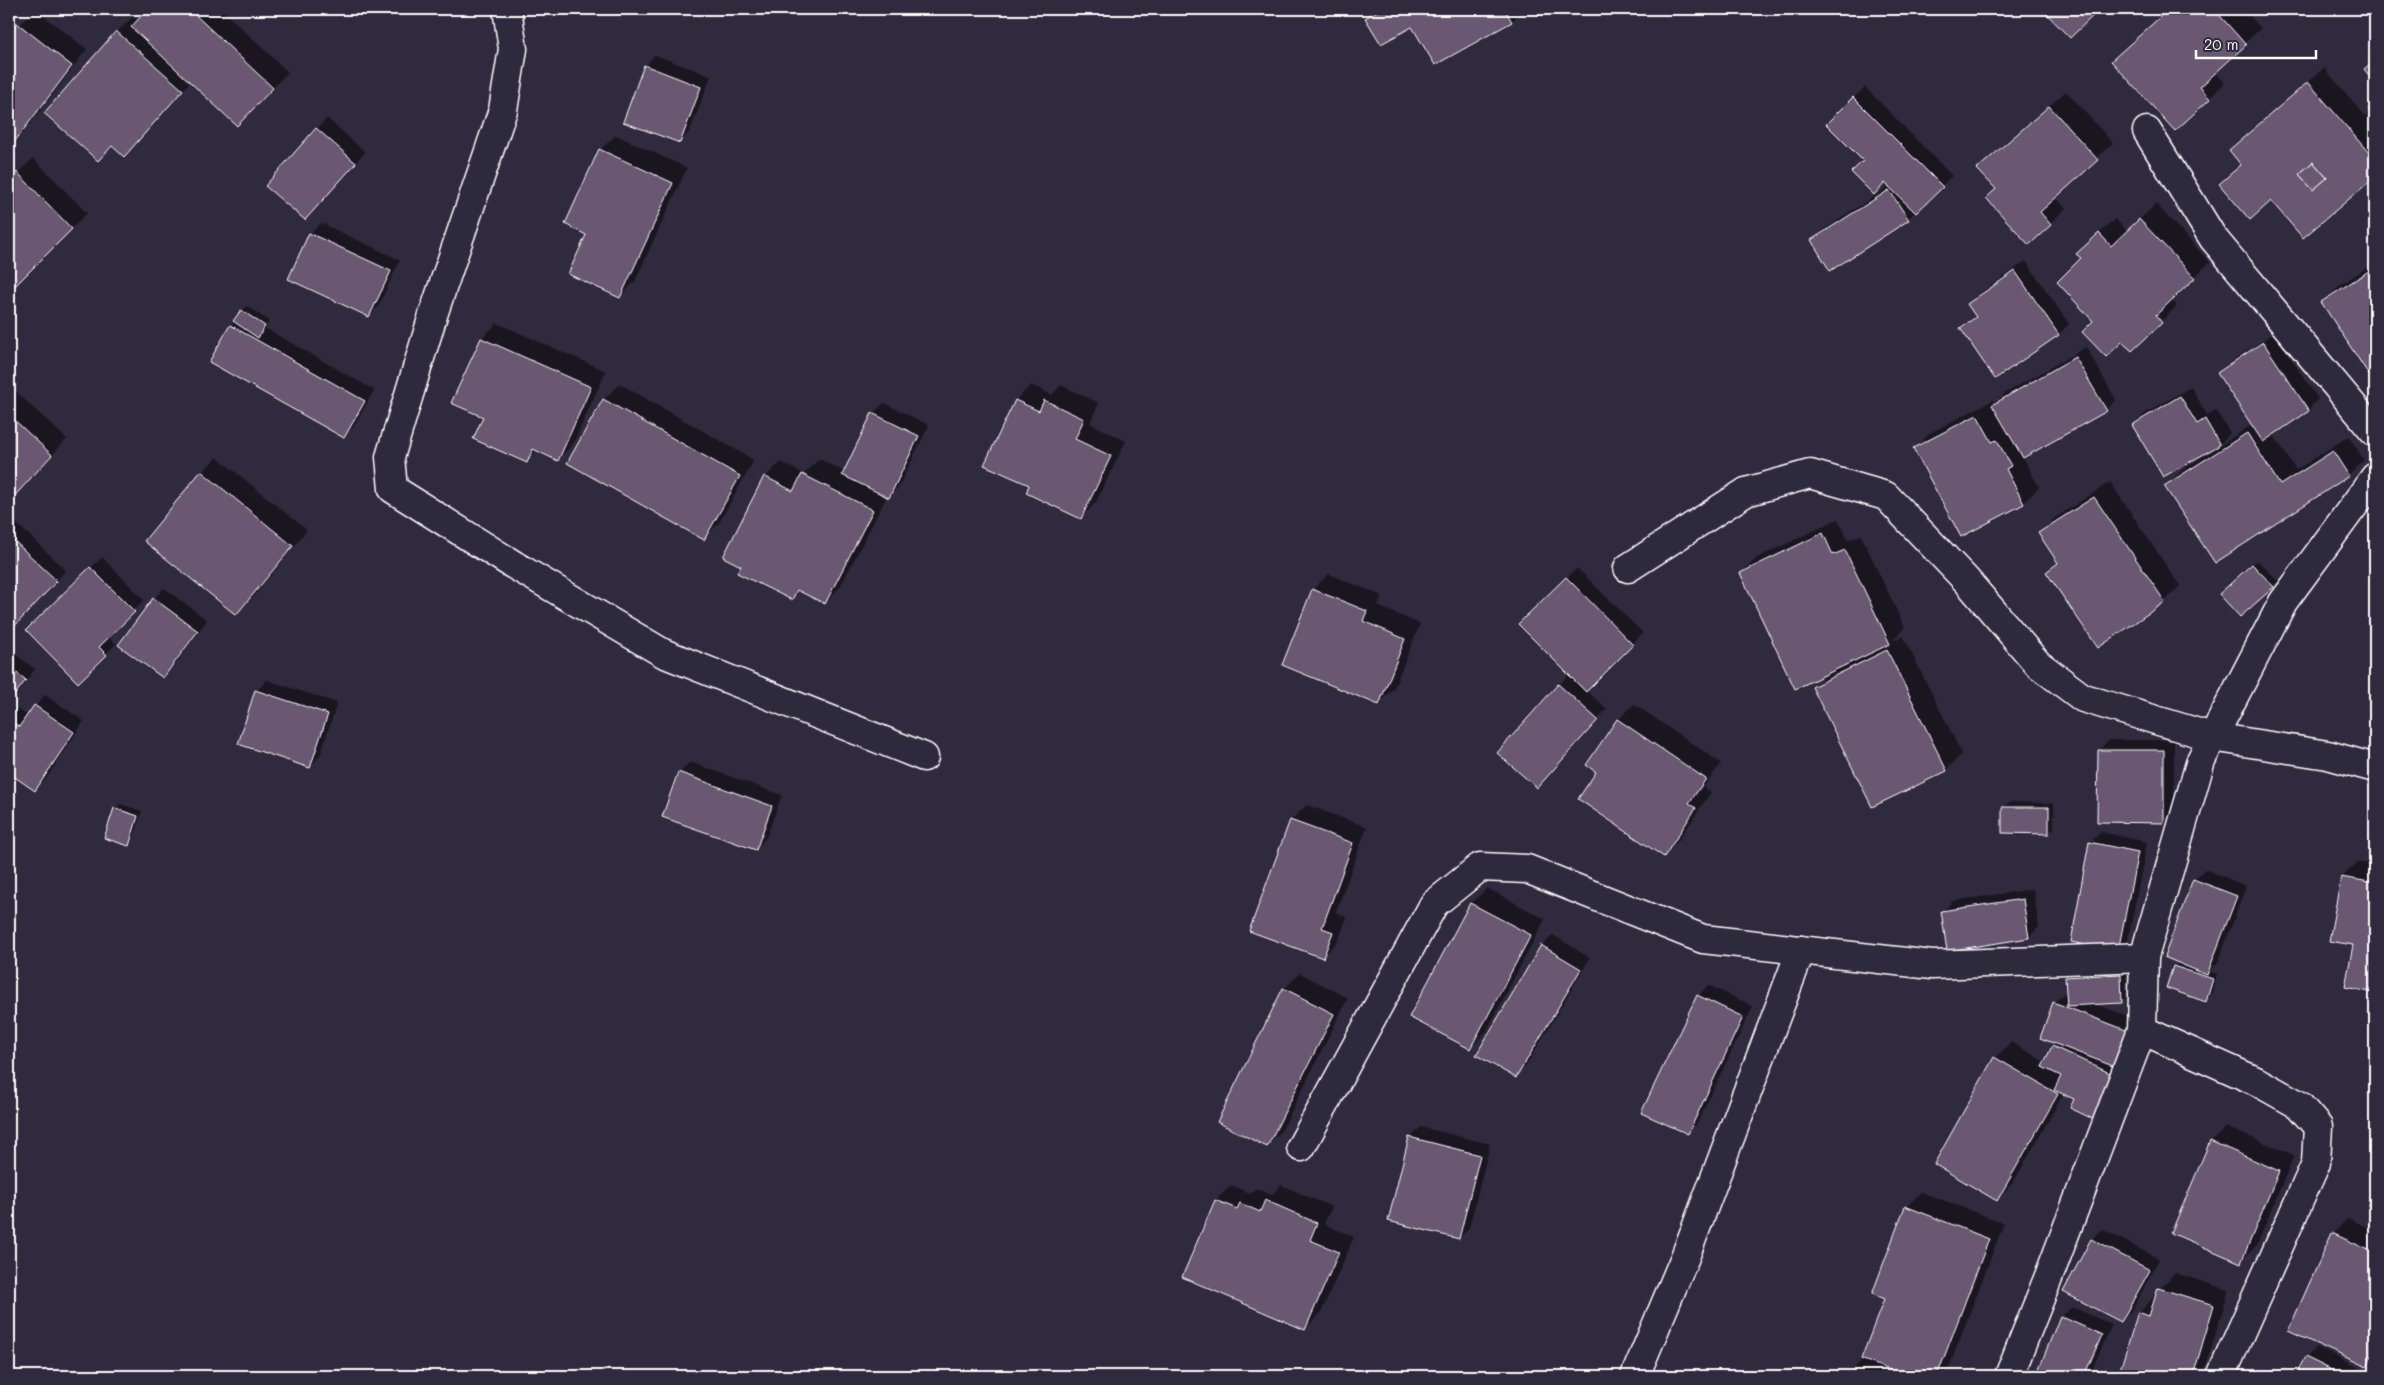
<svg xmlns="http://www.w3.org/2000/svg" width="2384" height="1385" font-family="Mali,sans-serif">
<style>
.shadow{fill:#0007}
.building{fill:#6a5872;stroke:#fff;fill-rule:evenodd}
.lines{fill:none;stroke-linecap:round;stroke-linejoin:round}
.minor-casing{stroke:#fff;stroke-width:31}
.minor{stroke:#2f2a3d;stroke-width:28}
</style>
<rect width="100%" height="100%" fill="#2f2a3d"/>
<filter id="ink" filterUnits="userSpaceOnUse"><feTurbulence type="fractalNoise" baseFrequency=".02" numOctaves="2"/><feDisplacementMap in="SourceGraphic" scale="10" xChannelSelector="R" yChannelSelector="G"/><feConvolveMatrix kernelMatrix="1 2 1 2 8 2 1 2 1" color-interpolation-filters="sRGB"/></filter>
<g filter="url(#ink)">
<g class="shadow">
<path d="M34 9 87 49 23 133 10 146 17 152 9 160V37Z"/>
<path d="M150 9H221L288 72 253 109 191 81 124 155 117 32 133 17 138 21Z"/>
<path d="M1376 9H1524L1512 21 1435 63 1413 25 1367 18Z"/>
<path d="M2043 9H2098L2070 36Z"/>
<path d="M2169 9H2243L2261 28 2215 71 2225 83 2175 129 2128 46Z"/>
<path d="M655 55 711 76 690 131 680 142 645 66Z"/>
<path d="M2324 68 2375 127V175L2304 236 2271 200 2221 184 2242 164 2230 150Z"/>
<path d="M1865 87 1952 176 1908 219 1812 241 1823 230 1890 186 1828 124Z"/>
<path d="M2066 91 2113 143 2055 197 2066 208 2029 244 1994 154Z"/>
<path d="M327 118 365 152 315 208 317 129Z"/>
<path d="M616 135 687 168 635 281 620 297 600 150Z"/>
<path d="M33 158 87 213 9 290V182Z"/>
<path d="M2156 204 2210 262 2171 299 2177 306 2132 350 2122 340 2094 321 2083 258 2094 238 2115 219 2127 231Z"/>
<path d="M321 223 400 260 379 305 369 316 289 279 311 233Z"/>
<path d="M2026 261 2069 324 2059 334 1996 377 1961 328 1976 315 1969 304 1979 294Z"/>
<path d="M2375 262V382L2323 302 2339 286Z"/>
<path d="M247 306 269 321 265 328 374 390 354 426 344 437 210 361 231 326Z"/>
<path d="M497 323 606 371 573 444 558 459 538 450 526 461 485 417 453 402 482 338Z"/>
<path d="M2274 333 2318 399 2308 410 2273 434 2296 470 2349 436 2364 460 2349 475 2215 562 2166 486 2182 470 2216 448 2134 425 2144 414 2191 387 2207 415 2216 410 2230 433 2218 447 2253 424 2219 374 2229 363Z"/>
<path d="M2086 347 2116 400 2106 410 2023 457 2039 487 2024 503 1961 536 1915 448 1930 433 1993 400 1995 404 2004 394Z"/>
<path d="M620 384 754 460 719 523 704 538 569 463 604 399Z"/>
<path d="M1031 385 1052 395 1061 385 1099 403 1090 423 1126 441 1096 502 1081 518 1031 485 1016 400Z"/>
<path d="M12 388 67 439 9 502V391Z"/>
<path d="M884 403 929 425 899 486 889 497 887 496 840 587 825 603 800 590 791 599 742 565 765 477 781 462 804 474 819 459 845 472 873 413Z"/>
<path d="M217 457 307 530 252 598 236 614 202 472Z"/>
<path d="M2110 482 2180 586 2165 601 2048 572 2059 561 2040 533 2055 518Z"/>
<path d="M1838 519 1848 540 1861 535 1905 628 1892 640 1903 636 1962 754 1946 770 1814 687 1829 672 1741 573 1757 558Z"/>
<path d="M15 522 66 570 9 631V528Z"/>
<path d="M102 557 144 600 108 636 116 644 78 681 28 630Z"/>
<path d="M2257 560 2278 581 2273 586 2220 594Z"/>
<path d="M1577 568 1643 633 1586 690 1607 709 1537 787 1559 685 1570 674 1520 624Z"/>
<path d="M1329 574 1382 596 1378 606 1420 624 1394 688 1379 703 1313 589Z"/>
<path d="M164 588 207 620 174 666 163 676 154 599Z"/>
<path d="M9 649 35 669 9 704Z"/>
<path d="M267 680 337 703 320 756 310 766 256 691Z"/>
<path d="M45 695 84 721 46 779 35 789 9 772V713L14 707 28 716Z"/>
<path d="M1634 704 1721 763 1704 787 1711 792 1679 840 1663 855 1598 772 1618 720Z"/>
<path d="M2109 740H2174V811L2163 822 2099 750Z"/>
<path d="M690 762 782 795 766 838 756 848 679 773Z"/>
<path d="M2009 802 2054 803V828L2049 832 2004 807Z"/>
<path d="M120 804 142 811 133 840 129 845 116 809Z"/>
<path d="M1307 805 1367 827 1336 912 1347 917 1338 941 1323 957 1251 930 1291 820Z"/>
<path d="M2101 832 2147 842 2128 940 2118 950 2090 843Z"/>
<path d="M2375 861V992L2347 986 2354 944 2342 877 2358 862 2374 865Z"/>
<path d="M2205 869 2246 886 2218 963 2209 971 2217 974 2211 995 2206 1000 2168 988 2175 966 2179 962 2194 880Z"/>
<path d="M1487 888 1545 919 1486 1032 1470 1048 1471 904Z"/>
<path d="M2033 889 2039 927 2029 937 1942 912 1953 901Z"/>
<path d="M1553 935 1590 958 1526 1066 1515 1077 1542 946Z"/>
<path d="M2126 970V997L2121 1002 2093 1003 2141 1021 2103 1107 2092 1117 2076 1099 2064 1093 2013 1183 1997 1199 1995 1058 2011 1042 2045 1062 2057 1043 2054 1003 2064 993 2067 994 2066 977 2071 972Z"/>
<path d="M1300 973 1348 998 1282 1130 1266 1146 1284 989Z"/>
<path d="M1708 985 1753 1006 1698 1122 1688 1133 1698 996Z"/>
<path d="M1421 1127 1490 1144 1469 1228 1459 1238 1410 1138Z"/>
<path d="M2226 1127 2294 1155 2257 1245 2241 1261 2211 1142Z"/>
<path d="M1231 1185 1251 1194 1256 1188 1271 1195 1281 1185 1332 1207 1324 1224 1354 1237 1321 1313 1305 1329 1216 1200Z"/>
<path d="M1921 1192 2004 1223 1948 1370 1942 1376H1908L1900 1373 1902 1376H1848L1863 1359 1886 1298 1906 1207Z"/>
<path d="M2348 1218 2375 1231V1356L2366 1365 2333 1234Z"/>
<path d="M2102 1229 2159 1259 2132 1310 2121 1321 2092 1239Z"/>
<path d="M2175 1273 2229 1290 2203 1376H2120L2139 1313 2154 1297 2156 1298 2159 1289Z"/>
<path d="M2072 1307 2112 1325 2089 1376 2036 1375 2061 1317Z"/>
<path d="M2316 1347 2375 1376H2297L2306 1358Z"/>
</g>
<g class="building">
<path d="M148 9H189L273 88 237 126 131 27Z"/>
<path d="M1381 9H1505L1512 22 1435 65 1412 27 1381 44 1365 18Z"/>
<path d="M1534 9H1551L1538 16Z"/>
<path d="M2042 9H2100L2070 38Z"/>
<path d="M2169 9H2214L2246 45 2200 87 2210 99 2175 131 2111 61Z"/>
<path d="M17 23 72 66 9 149V35Z"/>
<path d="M116 31 183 90 124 157 112 146 98 161 44 113Z"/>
<path d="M2375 60V83L2364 69Z"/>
<path d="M644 65 701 87 680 143 623 122Z"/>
<path d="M2308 82 2375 160V177L2303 238 2271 201 2250 220 2219 184 2241 165 2229 150ZM2313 162 2327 178 2313 190 2299 174Z"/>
<path d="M1853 97 1943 187 1916 213 1885 183 1874 195 1851 172 1863 161 1826 124Z"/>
<path d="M2375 104V118L2368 109Z"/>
<path d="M2049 106 2098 160 2040 212 2051 225 2029 245 1986 198 1996 189 1977 169Z"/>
<path d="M316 128 356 163 305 220 265 186Z"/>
<path d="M599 149 673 183 620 298 568 274 586 235 565 224Z"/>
<path d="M2313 162 2327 178 2313 190 2299 174Z"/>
<path d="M17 172 72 229 9 292V180Z"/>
<path d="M1889 190 1909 220 1830 271 1811 240Z"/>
<path d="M2139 219 2195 278 2156 315 2162 323 2132 351 2122 342 2106 357 2082 332 2093 321 2057 282 2081 258 2076 254 2099 233 2111 246Z"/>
<path d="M309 233 391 271 369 317 288 279Z"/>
<path d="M2375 267V384L2321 302Z"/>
<path d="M2015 271 2059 335 1995 379 1960 328 1976 317 1967 304Z"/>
<path d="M241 310 265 326 258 338 233 321Z"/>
<path d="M230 325 365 401 344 438 209 362Z"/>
<path d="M481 338 591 387 558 461 533 449 527 463 473 439 483 417 451 403Z"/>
<path d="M2263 342 2309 411 2263 442 2217 373Z"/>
<path d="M2075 357 2107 411 2023 458 1992 405Z"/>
<path d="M2180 396 2197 424 2205 419 2220 445 2163 477 2132 425Z"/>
<path d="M603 399 740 476 704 540 567 463Z"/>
<path d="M1015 400 1039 411 1044 400 1084 419 1075 439 1111 456 1081 519 1026 493 1029 485 984 465Z"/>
<path d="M872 413 919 436 889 498 842 475Z"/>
<path d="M9 415 52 455 9 502Z"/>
<path d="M1977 415 1992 442 1997 440 2011 466 2006 469 2024 504 1961 537 1913 448Z"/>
<path d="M2247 433 2280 485 2333 451 2349 476 2215 563 2164 486Z"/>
<path d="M201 471 293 546 236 615 144 541Z"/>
<path d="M802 474 873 510 825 604 797 590 792 600 737 573 741 566 723 557 764 476 793 491Z"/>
<path d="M2094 497 2165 602 2098 648 2046 572 2058 563 2038 533Z"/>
<path d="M1823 533 1833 555 1845 550 1890 644 1795 689 1740 573Z"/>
<path d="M9 536 57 581 9 632Z"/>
<path d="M2252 564 2274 587 2240 617 2219 594Z"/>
<path d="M90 567 135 612 99 647 107 655 78 683 26 630Z"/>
<path d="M1566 577 1633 645 1586 692 1518 624Z"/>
<path d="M1312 589 1367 611 1363 621 1405 639 1379 705 1282 665Z"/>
<path d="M153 598 198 631 163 678 118 645Z"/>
<path d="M1887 650 1947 771 1872 807 1812 687Z"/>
<path d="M9 667 26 680 9 702Z"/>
<path d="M1558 684 1598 720 1537 788 1497 753Z"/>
<path d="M255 690 328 714 310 768 238 744Z"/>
<path d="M34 705 74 732 35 791 9 773V720L19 727Z"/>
<path d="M1617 719 1706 779 1689 803 1696 808 1664 857 1578 799 1596 772 1586 765Z"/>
<path d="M2098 750H2164V823L2097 822Z"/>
<path d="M678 772 772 806 756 850 662 817Z"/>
<path d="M2002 807H2049V834L2002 833Z"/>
<path d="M114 808 138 816 129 846 104 838Z"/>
<path d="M1290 820 1353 843 1322 928 1333 932 1323 958 1249 931Z"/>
<path d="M2089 842 2138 852 2118 951 2071 942Z"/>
<path d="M2374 861H2375V993L2345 987 2353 945 2329 941 2341 877 2370 882Z"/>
<path d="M2193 879 2237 896 2207 975 2164 957Z"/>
<path d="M2023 899 2029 938 1947 951 1941 911Z"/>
<path d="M1470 903 1531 935 1470 1049 1409 1017Z"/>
<path d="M1541 945 1581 969 1516 1078 1476 1055Z"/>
<path d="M2173 966 2213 979 2206 1002 2166 988Z"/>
<path d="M2121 974 2122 1003 2067 1006 2065 977Z"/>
<path d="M1283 988 1334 1014 1267 1147 1217 1122Z"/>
<path d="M1697 995 1743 1017 1688 1134 1641 1113Z"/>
<path d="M2053 1002 2131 1032 2118 1068 2040 1038Z"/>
<path d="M2052 1046 2114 1075 2093 1119 2070 1108 2074 1099 2054 1090 2061 1076 2042 1067Z"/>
<path d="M1994 1057 2058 1094 1997 1201 1934 1164Z"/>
<path d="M1409 1137 1480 1155 1459 1239 1388 1221Z"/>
<path d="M2210 1141 2279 1171 2241 1263 2171 1233Z"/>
<path d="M1215 1200 1237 1209 1240 1203 1260 1212 1265 1200 1317 1223 1310 1240 1339 1252 1305 1330 1182 1277Z"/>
<path d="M1905 1206 1989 1239 1937 1376H1905L1861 1359 1884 1299 1872 1294Z"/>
<path d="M2332 1233 2375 1253V1347L2367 1367 2288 1331Z"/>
<path d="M2091 1239 2150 1270 2121 1322 2063 1292Z"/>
<path d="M2158 1288 2214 1305 2193 1376H2118L2138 1312 2149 1316Z"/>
<path d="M2060 1316 2102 1335 2084 1376H2036Z"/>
<path d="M2305 1357 2344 1376H2295Z"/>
</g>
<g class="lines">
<g class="minor-casing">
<g id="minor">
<path d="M507 9 513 49 503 110 434 312 390 457 393 489 514 565 663 653 924 757"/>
<path d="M2147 131 2213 238 2375 432"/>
<path d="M1628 568 1746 492 1810 474 1886 496 1967 581 2038 664 2083 698 2212 737 2328 755 2375 768"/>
<path d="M2142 1030 2256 1081 2299 1105 2318 1127 2316 1163 2221 1376"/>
<path d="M1301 1147 1434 904 1480 867 1527 869 1703 939 1932 965 2144 957"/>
<path d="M1635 1376 1685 1257 1801 950"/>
<path d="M2009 1376 2049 1276 2142 1030 2144 957 2201 760 2283 602 2375 477"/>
</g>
</g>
<use href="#minor" class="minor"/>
</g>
</g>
<rect width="2384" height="1385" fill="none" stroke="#2f2a3d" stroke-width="30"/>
<rect x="15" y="15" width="2354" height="1355" fill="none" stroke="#fff" stroke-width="2" filter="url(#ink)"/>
<path d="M2196 50v8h120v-8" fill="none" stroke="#ffffff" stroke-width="2.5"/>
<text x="2204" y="50" font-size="15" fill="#ffffff" stroke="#2f2a3d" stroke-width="4" paint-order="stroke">20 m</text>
</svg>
